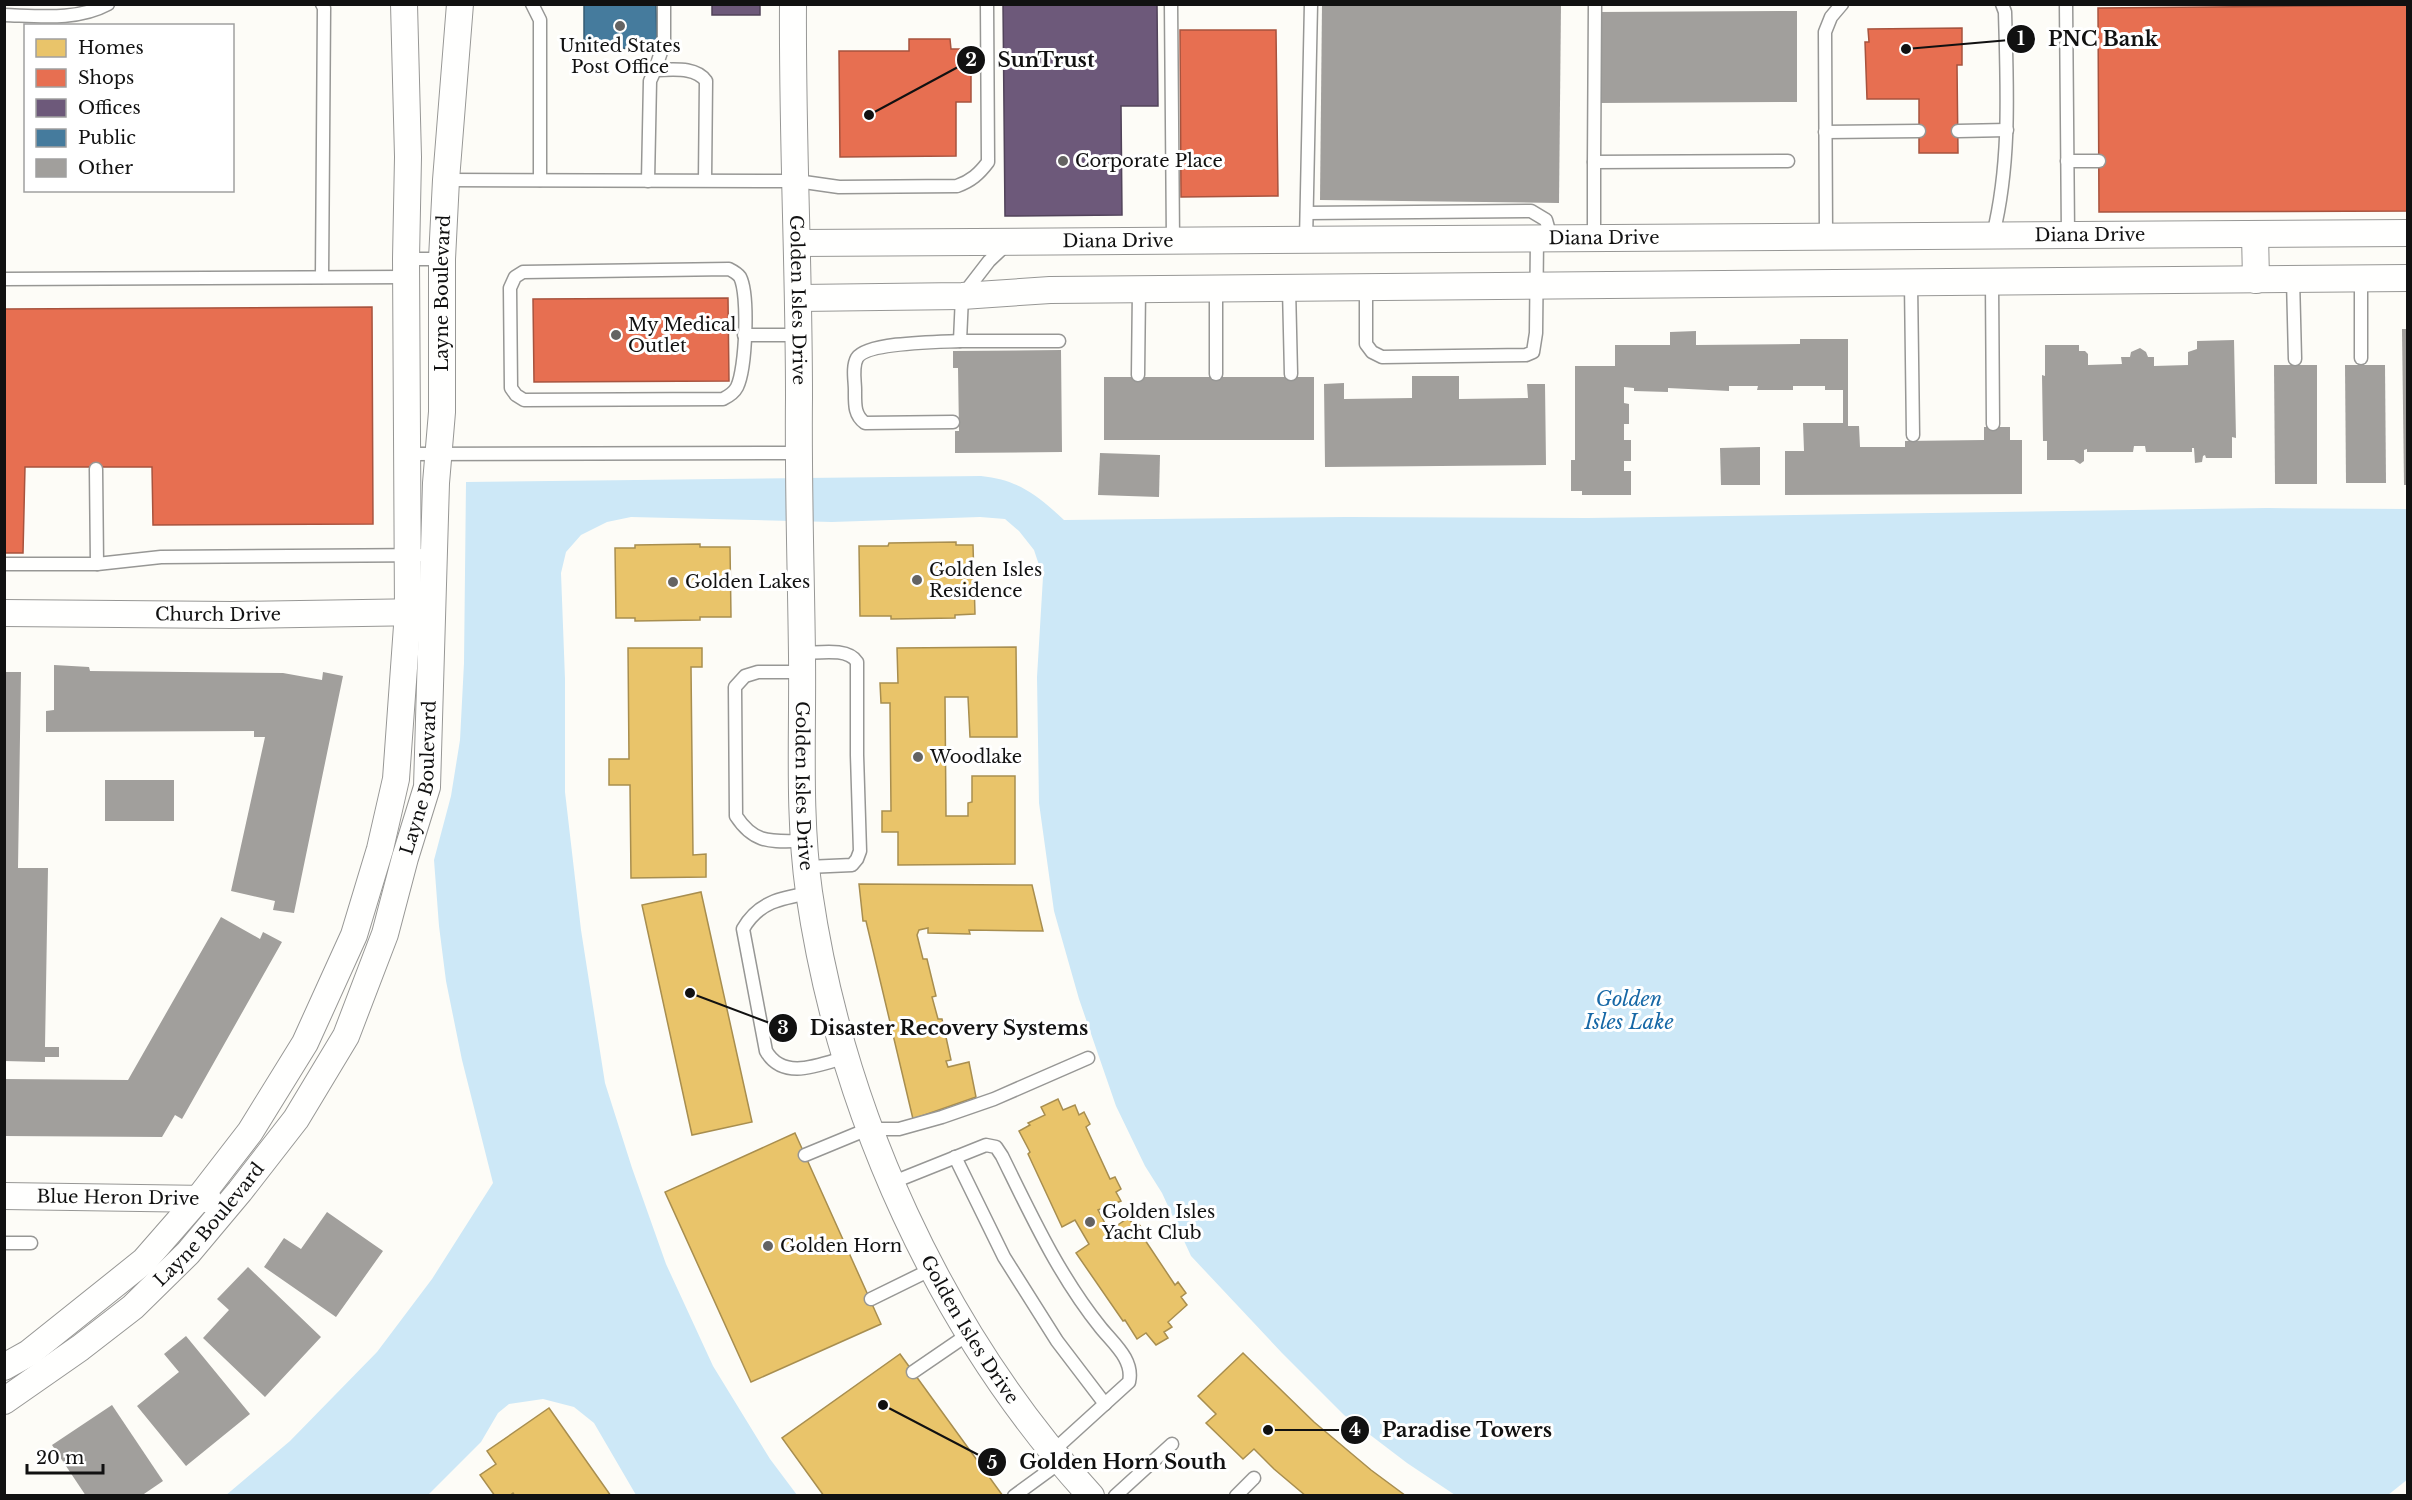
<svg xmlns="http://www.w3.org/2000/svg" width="2412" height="1500" font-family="'Libre Baskerville',serif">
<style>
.water{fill:#cde8f7}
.homes{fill:#e9c46a;stroke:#a88e4f;stroke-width:1.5}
.shops{fill:#e76f51;stroke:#a7533e;stroke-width:1.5}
.offices{fill:#6d597a;stroke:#51435a;stroke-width:1.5}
.public{fill:#457b9d;stroke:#355b73;stroke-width:1.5}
.building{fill:#a19f9c}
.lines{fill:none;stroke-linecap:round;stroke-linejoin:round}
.lane-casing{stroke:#979795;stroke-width:15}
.street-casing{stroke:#979795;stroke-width:28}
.lane{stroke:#fffffe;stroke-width:12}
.street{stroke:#fffffe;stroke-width:26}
.poi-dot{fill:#646362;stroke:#fff;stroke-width:2}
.labels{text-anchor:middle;stroke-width:6;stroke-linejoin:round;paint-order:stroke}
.poi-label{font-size:18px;fill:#111;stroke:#fff;text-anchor:start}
.street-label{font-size:18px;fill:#111;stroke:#fff}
.water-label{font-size:20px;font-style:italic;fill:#1768a6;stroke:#fff}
.leader{fill:none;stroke:#111;stroke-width:2}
.callout-dot{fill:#111;stroke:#fff;stroke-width:2}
.mark-label{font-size:18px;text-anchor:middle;font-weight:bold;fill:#fff}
.callout-label{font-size:20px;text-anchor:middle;font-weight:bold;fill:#111;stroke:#fff;stroke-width:6;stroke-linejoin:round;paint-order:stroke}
</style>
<rect width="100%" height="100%" fill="#fdfcf7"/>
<path class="water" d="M981 476C1019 480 1037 495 1064 520L1347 517 1588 518 2267 508 2407 509 2408 1479 2388 1495H1455L1407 1463 1344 1415 1282 1353 1191 1256 1162 1193 1145 1166 1116 1106 1079 999 1054 911 1039 803 1037 677 1043 577 1034 550 1019 531 1005 519 980 517 832 522 631 517 607 522 581 535 566 552 561 573 565 679V792L581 930 605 1083 632 1168 666 1264 713 1366 770 1459 797 1495H636L594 1423 574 1407 543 1399 509 1404 498 1413 481 1442 428 1495 225 1496 290 1441 377 1352 432 1279 493 1183 462 1060 446 981 439 926 434 860 451 796 460 740 464 663 466 482Z"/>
<g class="homes">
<path d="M956 542V545H973L975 614 955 615V618L891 619V616H860L859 546H888L889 543Z"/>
<path d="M700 544V547H730L731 617H700V620L635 621V618H616L615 548H635V545Z"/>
<path d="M1016 647 1017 737H970L968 697H945L946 816H968V803L972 802V776H1015V864L898 865V832H882V811H891L890 703H881L880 683H898L897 648Z"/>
<path d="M628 648H702V667H691L693 855 706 854V877L631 878 630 785H609V759H629Z"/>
<path d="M859 884 1032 885 1043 931 969 930 970 934 928 933V928L919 930 917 935 923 959H927L936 996 932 997 938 1019H942L951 1060 946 1061 948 1067 969 1062 976 1097 913 1119 866 921H863Z"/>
<path d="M701 892 752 1122 692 1135 642 905Z"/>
<path d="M1058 1099 1063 1110 1075 1105 1079 1115 1084 1112 1090 1124 1086 1127 1110 1179 1115 1177 1121 1189 1116 1192 1121 1201 1098 1210 1109 1231 1128 1218 1134 1225 1138 1223 1146 1234 1143 1237 1175 1285 1178 1282 1186 1293 1181 1297 1187 1305 1168 1322 1172 1327 1164 1332 1168 1338 1156 1345 1146 1333 1137 1339 1125 1320 1123 1321 1076 1253 1089 1244 1075 1220 1062 1227 1028 1154 1030 1152 1019 1131 1030 1125 1028 1123 1045 1115 1041 1107Z"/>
<path d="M795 1133 881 1324 751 1382 665 1192Z"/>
<path d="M1243 1353 1314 1422 1371 1470 1406 1496H1306L1274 1469 1254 1449 1243 1459 1206 1423 1216 1414 1198 1396Z"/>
<path d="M900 1354 1003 1496H824L782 1438Z"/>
<path d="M549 1408 611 1496H515L513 1493 509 1496H495L480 1475 496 1464 487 1451Z"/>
</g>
<g class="shops">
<path d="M2408 5V211L2099 212 2098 8Z"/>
<path d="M1962 28V65H1957L1958 153H1919V99H1867L1865 42H1869L1868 29Z"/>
<path d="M1180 30H1276L1278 196 1181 197Z"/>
<path d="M909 39H950L951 49H971V102H956V156L840 157 839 51H909Z"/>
<path d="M728 298 729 381 534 382 533 299Z"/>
<path d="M372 307 373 524 153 525 152 467H25L23 553H4V309Z"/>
</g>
<g class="offices">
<rect x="712" y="4" width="48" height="11"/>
<path d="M1003 4H1157L1158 106H1121L1122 215 1005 216Z"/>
</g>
<path class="public" d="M584 4H656L657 48 584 49Z"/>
<g class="building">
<path d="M1322 4H1561L1559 203 1320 200Z"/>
<path d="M1797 11V102L1599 103 1598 12Z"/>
<path d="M2402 329H2408V485H2404Z"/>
<path d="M1696 331V345L1800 344V339H1848V426H1859L1860 447H1905V441L1984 440V427H2010V440H2022V494L1785 495V451H1804L1803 423H1843V390H1825V386H1793V390H1757L1758 386H1729V391L1668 388V392L1634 391V388L1624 387V403L1629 404V424H1624V440H1631V461H1624V471H1631V495H1582V491H1571V460H1575V366H1615V345H1670V332Z"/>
<path d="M2234 340 2236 438 2232 437V458H2206L2205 455 2203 456 2202 462 2195 463 2194 448H2192V452H2146L2145 446H2134L2133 452H2087V449L2084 450V461L2080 464 2074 460H2047V441H2043L2042 375 2045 376V345H2079V351H2085L2088 354V365L2122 364 2121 357H2130L2131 352 2140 348 2146 352 2148 357H2154V366L2188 365V352L2197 349V341Z"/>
<path d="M1061 350 1062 452 955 453V431H959L958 368H953V351Z"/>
<path d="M2274 365H2317V484H2275Z"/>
<path d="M2345 365H2385L2386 483H2346Z"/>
<path d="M1412 376H1459V399L1528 398 1527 384H1545L1546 465 1325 467 1324 384 1344 383V399L1412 398Z"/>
<rect x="1104" y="377" width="210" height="63"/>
<path d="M1760 447V485H1721L1720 448Z"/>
<path d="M1100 453 1160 455 1159 497 1098 495Z"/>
<path d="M54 665 89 667 90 671 283 673 322 680 323 672 343 676 294 913 273 910 275 901 231 891 265 737H254V731L46 732V711L54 710Z"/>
<path d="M4 672H21L18 868H48L45 1047H59V1057H45V1062L4 1061Z"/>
<rect x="105" y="780" width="69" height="41"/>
<path d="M221 917 260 939 263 932 282 942 182 1119 175 1115 162 1137 4 1136V1079L128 1080Z"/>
<path d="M327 1212 383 1251 336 1317 264 1267 284 1238 301 1249Z"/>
<path d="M248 1267 321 1337 265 1397 203 1338 229 1310 217 1299Z"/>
<path d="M186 1336 250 1414 186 1466 137 1406 179 1372 164 1354Z"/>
<path d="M112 1405 163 1481 141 1496H86L52 1445Z"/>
</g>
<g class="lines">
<g class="lane-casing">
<g id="lane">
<path d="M532 4 540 20V180"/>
<path d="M1171 4 1173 241"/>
<path d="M2066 4 2068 235"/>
<path d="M4 15C38 16 77 21 108 4"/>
<path d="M655 70 664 43V4"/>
<path d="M1958 131 2007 130"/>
<path d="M1825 132 1919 131"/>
<path d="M2067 161H2099"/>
<path d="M1594 162 1595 4"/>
<path d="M446 180 797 181 839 187 957 186C971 181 979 174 988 162L987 4"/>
<path d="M648 181 650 81 655 70C672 70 695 66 706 81L705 180"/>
<path d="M1307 213 1531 211 1546 220 1551 238"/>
<path d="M1993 235C2011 162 2007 87 2005 12L2002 4"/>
<path d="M1826 236 1825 32 1831 17 1842 4"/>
<path d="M1594 237V162L1788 161"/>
<path d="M1306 240 1311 4"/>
<path d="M1007 244 989 261 962 296 960 341H1059"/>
<path d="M406 259H442"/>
<path d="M729 269C733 271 737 273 740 277 749 294 746 369 737 387 734 393 729 396 723 399L524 400 516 395 511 388 510 288 515 277 523 272Z"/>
<path d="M322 277 324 8 322 4"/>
<path d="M4 279 406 277"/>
<path d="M2293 279 2295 359"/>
<path d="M1992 282 1993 424"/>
<path d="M1911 283 1913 435"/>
<path d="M1366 287V344L1372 352 1382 357 1526 355 1533 352 1536 333 1537 239"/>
<path d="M1289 288 1291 374"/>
<path d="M1216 289V374"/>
<path d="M744 335H799"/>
<path d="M2361 358V279"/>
<path d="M1138 375 1139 289"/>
<path d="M953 422 865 423C854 415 855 404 855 390 855 381 852 367 857 358 867 342 940 342 960 341"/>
<path d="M407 454 798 453"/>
<path d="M96 469 97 564"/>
<path d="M4 564H97L161 557 435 555"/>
<path d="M802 653C818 653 848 647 857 662V755L860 851 857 859 852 865 807 867"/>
<path d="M802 672H758L745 676 735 687 736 816C755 845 772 841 804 841"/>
<path d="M810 893C781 898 758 902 743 929L766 1051C783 1081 819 1065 846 1057"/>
<path d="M805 1155 868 1129H899L942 1117 994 1099 1088 1058"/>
<path d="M955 1157 1004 1257 1057 1341 1105 1404"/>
<path d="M891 1183 986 1145 996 1147 1002 1156C1031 1215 1059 1276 1101 1328 1114 1344 1134 1360 1129 1382L1053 1451"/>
<path d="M4 1243H31"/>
<path d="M871 1299 932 1269"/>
<path d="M913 1372 970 1333"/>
<path d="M1014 1496 1062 1461"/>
<path d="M1115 1496 1172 1444"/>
<path d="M1236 1496 1254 1478"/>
</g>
</g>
<g class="street-casing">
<g id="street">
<path id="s1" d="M793 4C792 135 799 266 799 397 798 484 801 570 802 656 803 735 798 813 809 892 841 1112 940 1331 1091 1496"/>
<path d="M2255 234 2256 280"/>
<path id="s2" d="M798 243 2408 233"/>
<path d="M799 298 962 296 1050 290 2408 278"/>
<path id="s3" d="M4 613 232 615 424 612"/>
<path id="s4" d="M4 1196 208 1199"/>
<path d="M4 1367 29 1353 144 1261 199 1198 250 1132 305 1043 354 935 380 849 396 779 408 612 406 259 408 157 404 4"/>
<path id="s5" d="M4 1401 80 1348 133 1307 188 1253 240 1191 296 1119 346 1036 385 934 405 858 427 787 436 483 442 412V259L446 180 460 4"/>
</g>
</g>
<use href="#lane" class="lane"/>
<use href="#street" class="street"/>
</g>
<g class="poi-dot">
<circle cx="620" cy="26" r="6"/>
<circle cx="1063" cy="161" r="6"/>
<circle cx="616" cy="335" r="6"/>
<circle cx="917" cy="580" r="6"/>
<circle cx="673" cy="582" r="6"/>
<circle cx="918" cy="757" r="6"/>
<circle cx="1090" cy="1222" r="6"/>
<circle cx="768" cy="1246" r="6"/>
</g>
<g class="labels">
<g class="poi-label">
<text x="620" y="52" text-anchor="middle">United States<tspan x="620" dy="21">Post Office</tspan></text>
<text x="1075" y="167">Corporate Place</text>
<text x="628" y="331">My Medical<tspan x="628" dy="21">Outlet</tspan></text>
<text x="929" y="576">Golden Isles<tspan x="929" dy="21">Residence</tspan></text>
<text x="685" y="588">Golden Lakes</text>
<text x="930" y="763">Woodlake</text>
<text x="1102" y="1218">Golden Isles<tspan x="1102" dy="21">Yacht Club</tspan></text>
<text x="780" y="1252">Golden Horn</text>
</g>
<g class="street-label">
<text dy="6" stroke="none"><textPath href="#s2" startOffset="1292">Diana Drive</textPath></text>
<text dy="6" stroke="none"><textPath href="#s2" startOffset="806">Diana Drive</textPath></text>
<text dy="6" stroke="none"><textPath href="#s2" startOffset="320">Diana Drive</textPath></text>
<text dy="6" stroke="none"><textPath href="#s5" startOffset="1262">Layne Boulevard</textPath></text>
<text dy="6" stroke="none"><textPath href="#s1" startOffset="296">Golden Isles Drive</textPath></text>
<text dy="6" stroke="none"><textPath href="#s3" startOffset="214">Church Drive</textPath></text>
<text dy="6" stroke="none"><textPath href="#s5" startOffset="776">Layne Boulevard</textPath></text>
<text dy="6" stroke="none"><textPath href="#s1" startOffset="782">Golden Isles Drive</textPath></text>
<text dy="6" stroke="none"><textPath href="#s4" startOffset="114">Blue Heron Drive</textPath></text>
<text dy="6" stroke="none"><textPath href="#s5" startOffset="272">Layne Boulevard</textPath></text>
<text dy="6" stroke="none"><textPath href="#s1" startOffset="1358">Golden Isles Drive</textPath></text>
</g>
<g class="water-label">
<text x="1629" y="1006">Golden<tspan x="1629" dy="23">Isles Lake</tspan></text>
</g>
</g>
<path class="leader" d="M1906 49L2021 39M869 115L971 60M690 993L783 1028M1268 1430L1355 1430M883 1405L992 1462"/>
<g class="callout-dot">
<circle cx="1906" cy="49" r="6"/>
<circle cx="869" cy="115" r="6"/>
<circle cx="690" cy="993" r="6"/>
<circle cx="1268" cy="1430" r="6"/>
<circle cx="883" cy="1405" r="6"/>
<circle cx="2021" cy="39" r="15"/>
<circle cx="971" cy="60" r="15"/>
<circle cx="783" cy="1028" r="15"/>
<circle cx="1355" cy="1430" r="15"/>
<circle cx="992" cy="1462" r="15"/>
</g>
<g class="mark-label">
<text x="2021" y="45">1</text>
<text x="971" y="66">2</text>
<text x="783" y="1034">3</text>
<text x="1355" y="1436">4</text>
<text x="992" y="1469">5</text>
</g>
<g class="callout-label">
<text x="2103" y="46">PNC Bank</text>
<text x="1046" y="67">SunTrust</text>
<text x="949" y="1035">Disaster Recovery Systems</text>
<text x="1467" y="1437">Paradise Towers</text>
<text x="1123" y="1469">Golden Horn South</text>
</g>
<rect width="2412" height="1500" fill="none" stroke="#111111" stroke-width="12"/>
<rect x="24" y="24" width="210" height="168" fill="#ffffff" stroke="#a0a0a0" stroke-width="1.5"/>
<rect x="36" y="39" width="30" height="18" fill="#e9c46a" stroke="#a0a0a0" stroke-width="1.5"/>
<text x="78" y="54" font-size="18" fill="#111111">Homes</text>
<rect x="36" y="69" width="30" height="18" fill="#e76f51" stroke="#a0a0a0" stroke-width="1.5"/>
<text x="78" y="84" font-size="18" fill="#111111">Shops</text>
<rect x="36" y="99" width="30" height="18" fill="#6d597a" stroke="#a0a0a0" stroke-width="1.5"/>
<text x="78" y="114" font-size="18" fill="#111111">Offices</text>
<rect x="36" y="129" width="30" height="18" fill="#457b9d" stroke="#a0a0a0" stroke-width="1.5"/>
<text x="78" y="144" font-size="18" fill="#111111">Public</text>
<rect x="36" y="159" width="30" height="18" fill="#a19f9c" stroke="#a0a0a0" stroke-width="1.5"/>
<text x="78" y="174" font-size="18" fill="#111111">Other</text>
<path d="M27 1464v9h76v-9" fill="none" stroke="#111111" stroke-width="3"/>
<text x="36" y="1464" font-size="18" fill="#111111" stroke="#ffffff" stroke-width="4.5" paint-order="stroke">20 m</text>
</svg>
